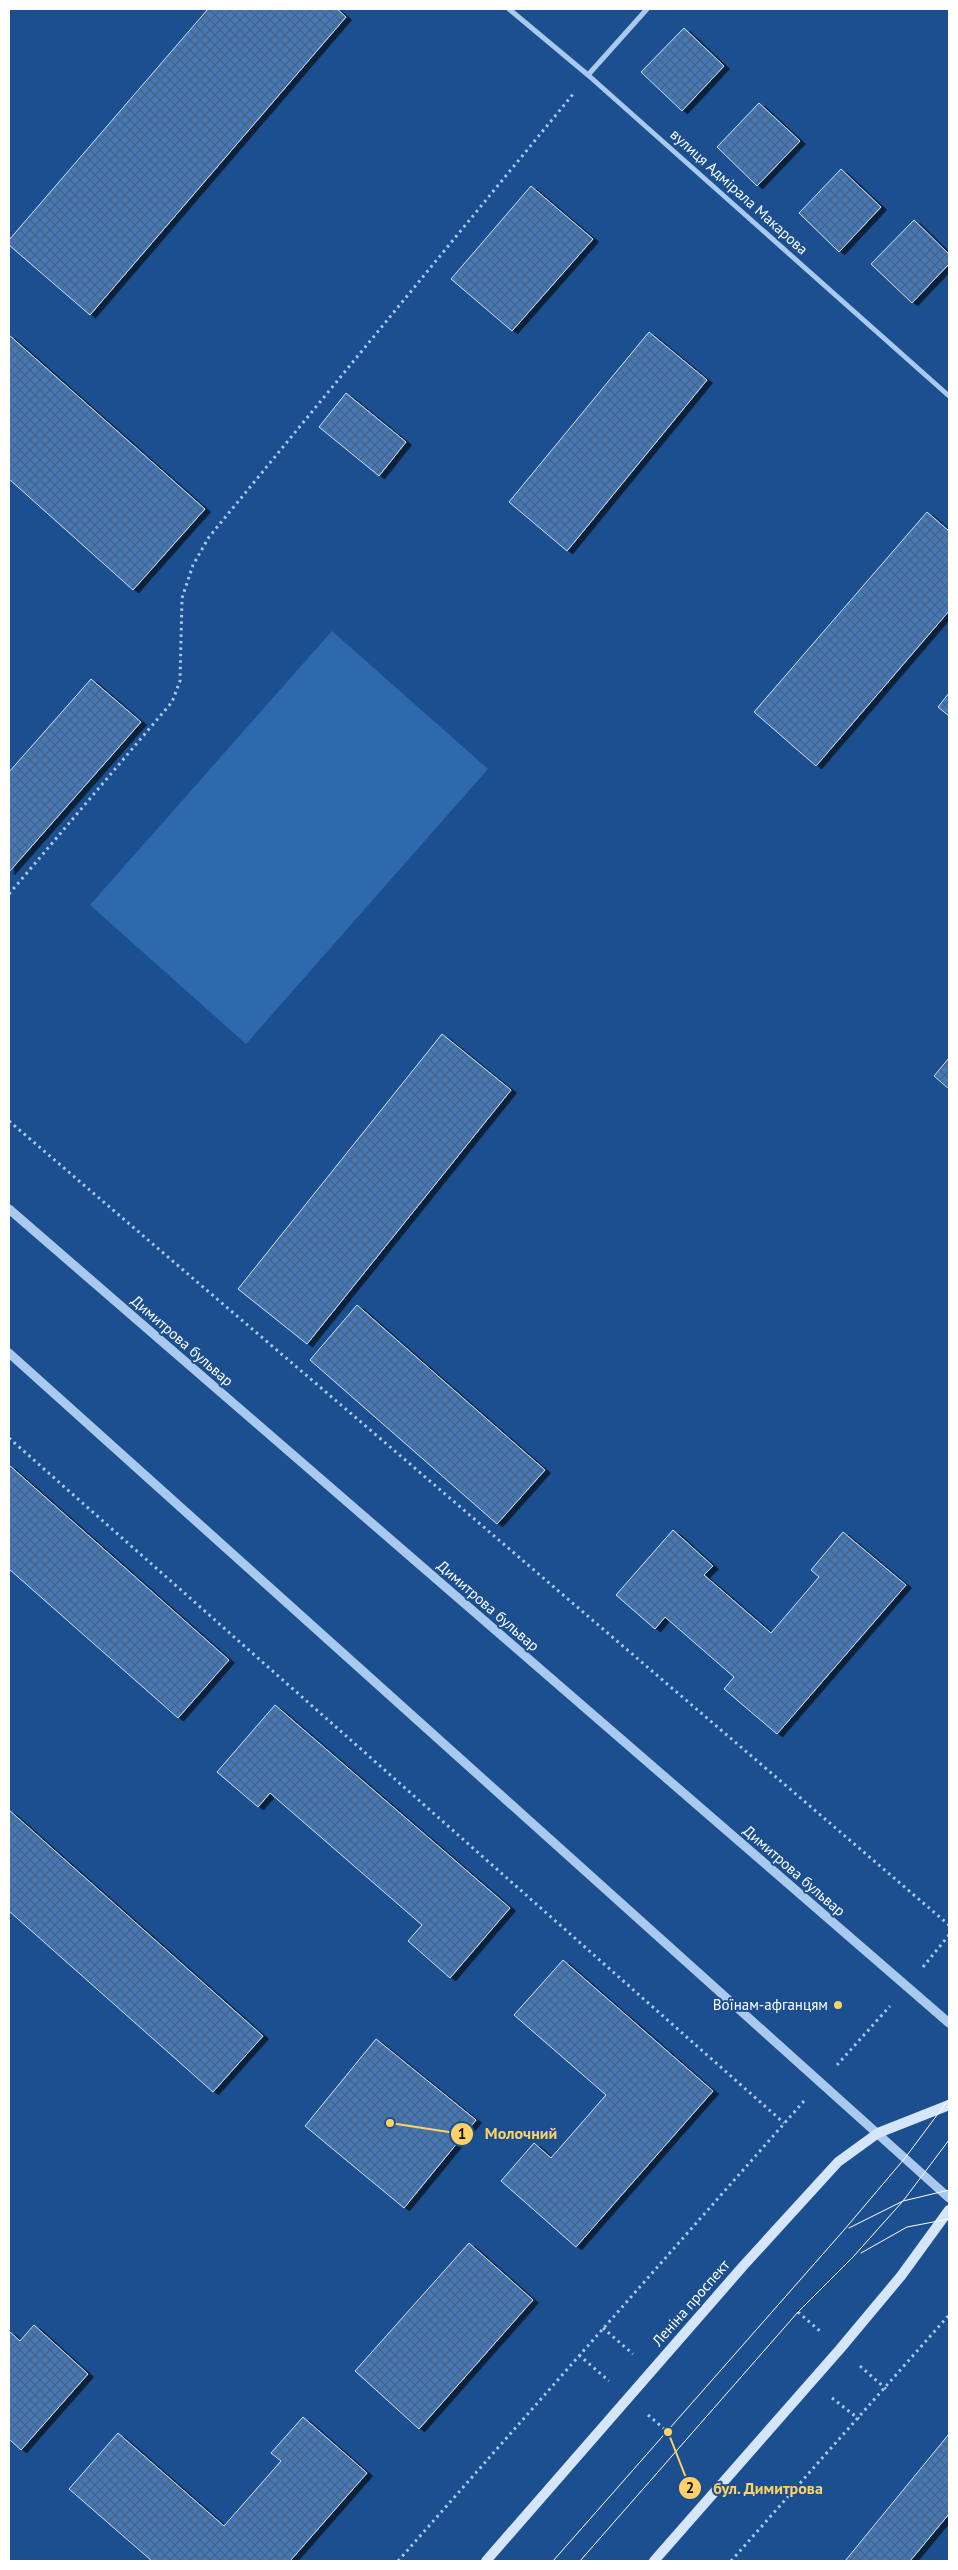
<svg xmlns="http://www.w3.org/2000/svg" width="958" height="2570" font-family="'PT Sans',sans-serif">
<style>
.green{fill:#2e69ad}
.building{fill:url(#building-cross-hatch);stroke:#cfe3fa;filter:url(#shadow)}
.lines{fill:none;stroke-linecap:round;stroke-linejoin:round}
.path{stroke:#a9c9ee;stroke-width:3;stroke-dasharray:2.5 4;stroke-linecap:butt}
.minor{stroke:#a9c9ee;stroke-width:5}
.tertiary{stroke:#a9c9ee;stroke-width:9}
.secondary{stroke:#d6e6fa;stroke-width:10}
.tram{stroke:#fff;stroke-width:1}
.poi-dot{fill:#ffd166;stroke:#1b4f8f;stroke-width:2}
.labels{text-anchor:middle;stroke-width:4;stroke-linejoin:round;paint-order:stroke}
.street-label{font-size:15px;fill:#fff;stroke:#1b4f8f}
.poi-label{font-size:15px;fill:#fff;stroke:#1b4f8f;text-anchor:end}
.leader{fill:none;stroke:#ffd166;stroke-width:2}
.callout-dot{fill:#ffd166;stroke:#1b4f8f;stroke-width:2}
.mark-label{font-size:15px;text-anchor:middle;font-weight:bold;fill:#111}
.callout-label{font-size:16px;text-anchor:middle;font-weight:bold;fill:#ffd166;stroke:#1b4f8f;stroke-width:4;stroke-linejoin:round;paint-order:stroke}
</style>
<defs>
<pattern id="building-cross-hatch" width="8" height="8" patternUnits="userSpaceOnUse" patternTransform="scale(1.25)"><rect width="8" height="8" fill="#4478b7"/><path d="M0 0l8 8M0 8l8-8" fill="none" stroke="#486282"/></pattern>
<filter id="shadow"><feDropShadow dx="5.5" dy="3" stdDeviation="0" flood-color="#0009"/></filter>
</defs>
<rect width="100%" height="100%" fill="#1b4f8f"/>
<path class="green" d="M332 631 488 769 246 1044 90 905Z"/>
<g class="building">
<path d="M208 9H337L346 17 90 315 9 245V240Z"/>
<path d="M684 28 724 66 682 111 641 72Z"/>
<path d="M759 103 800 141 757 186 717 147Z"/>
<path d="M841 169 881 207 839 252 799 213Z"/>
<path d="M531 186 593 239 512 331 451 279Z"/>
<path d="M914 220 949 254V264L912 303 871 264Z"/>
<path d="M649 332 707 380 567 551 509 502Z"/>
<path d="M9 335 205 509 133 590 9 479Z"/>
<path d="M346 393 406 442 379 476 319 427Z"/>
<path d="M927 512 949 531V611L816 766 754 712Z"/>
<path d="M91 679 141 722 9 872V772Z"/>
<path d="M949 693V716L938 707Z"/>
<path d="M442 1034 511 1090 307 1344 238 1289Z"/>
<path d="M949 1058V1089L934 1076Z"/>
<path d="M357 1305 545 1470 497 1524 310 1360Z"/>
<path d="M9 1465 229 1660 178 1718 9 1569Z"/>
<path d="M673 1530 713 1566 704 1575 771 1633 819 1577 811 1570 843 1532 906 1585 777 1734 724 1689 734 1677 665 1617 655 1629 616 1595Z"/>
<path d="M275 1705 510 1908 450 1978 408 1941 422 1925 270 1793 258 1807 217 1772Z"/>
<path d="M9 1810 263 2036 213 2092 9 1911Z"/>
<path d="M563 1960 713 2091 576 2247 501 2181 534 2143 551 2158 606 2095 514 2015Z"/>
<path d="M376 2039 476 2120 404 2208 305 2126Z"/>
<path d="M469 2243 533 2300 419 2429 355 2371Z"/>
<path d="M34 2325 88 2374 21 2450 9 2439V2331L20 2341Z"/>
<path d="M303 2417 367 2473 290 2561H152L69 2489 118 2433 224 2526 281 2461 271 2453Z"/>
<path d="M949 2434V2514L910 2561H845Z"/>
</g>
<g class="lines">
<g class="path">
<path d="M9 894 172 702 180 681 182 598 193 565 209 537 574 93"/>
<path d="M9 1121 949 1925"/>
<path d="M9 1438 784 2123"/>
<path d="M923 1967 949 1935"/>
<path d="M837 2065 890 2006"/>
<path d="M798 2312 821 2332"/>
<path d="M603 2328 633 2354"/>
<path d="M579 2355 609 2381"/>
<path d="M860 2366 886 2389"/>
<path d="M832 2398 859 2419"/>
<path d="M648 2415 668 2432"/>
<path d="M398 2561 804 2101"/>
<path d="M731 2561 949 2315"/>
</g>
<g class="minor">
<path d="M509 9 588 75 949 396"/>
<path d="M588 75 647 9"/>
</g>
<g class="tertiary">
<path d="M9 1209 949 2023"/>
<path d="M9 1353 949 2198"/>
</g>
<g class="secondary">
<path d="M486 2561 744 2265 838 2162 878 2133 949 2105"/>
<path d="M654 2561 840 2349 901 2276 949 2210"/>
</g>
<g class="tram">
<path d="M849 2228 903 2201 949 2190"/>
<path d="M861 2253 907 2227 949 2219"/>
<path d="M553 2561 844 2230 905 2158 949 2099"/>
<path d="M580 2561 798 2312 853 2257 903 2201 949 2140"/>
</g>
</g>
<circle class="poi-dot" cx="838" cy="2005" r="5"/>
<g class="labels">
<g class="street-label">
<text transform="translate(739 192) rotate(42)" y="5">вулиця Адмірала Макарова</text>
<text transform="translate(182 1341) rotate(41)" y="5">Димитрова бульвар</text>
<text transform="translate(488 1606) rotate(41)" y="5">Димитрова бульвар</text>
<text transform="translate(794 1871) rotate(41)" y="5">Димитрова бульвар</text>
<text transform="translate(691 2303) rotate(-49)" y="5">Леніна проспект</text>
</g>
<g class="poi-label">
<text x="828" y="2010">Воїнам-афганцям</text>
</g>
</g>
<path class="leader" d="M390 2123L462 2134M668 2432L690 2488"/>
<g class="callout-dot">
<circle cx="390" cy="2123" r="5"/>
<circle cx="668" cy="2432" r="5"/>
<circle cx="462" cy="2134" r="12"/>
<circle cx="690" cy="2488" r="12"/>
</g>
<g class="mark-label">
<text x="462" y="2139">1</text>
<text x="690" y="2493">2</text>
</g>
<g class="callout-label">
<text x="521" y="2139">Молочний</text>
<text x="768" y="2494">бул. Димитрова</text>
</g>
<rect width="958" height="2570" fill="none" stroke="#ffffff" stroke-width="20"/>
</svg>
